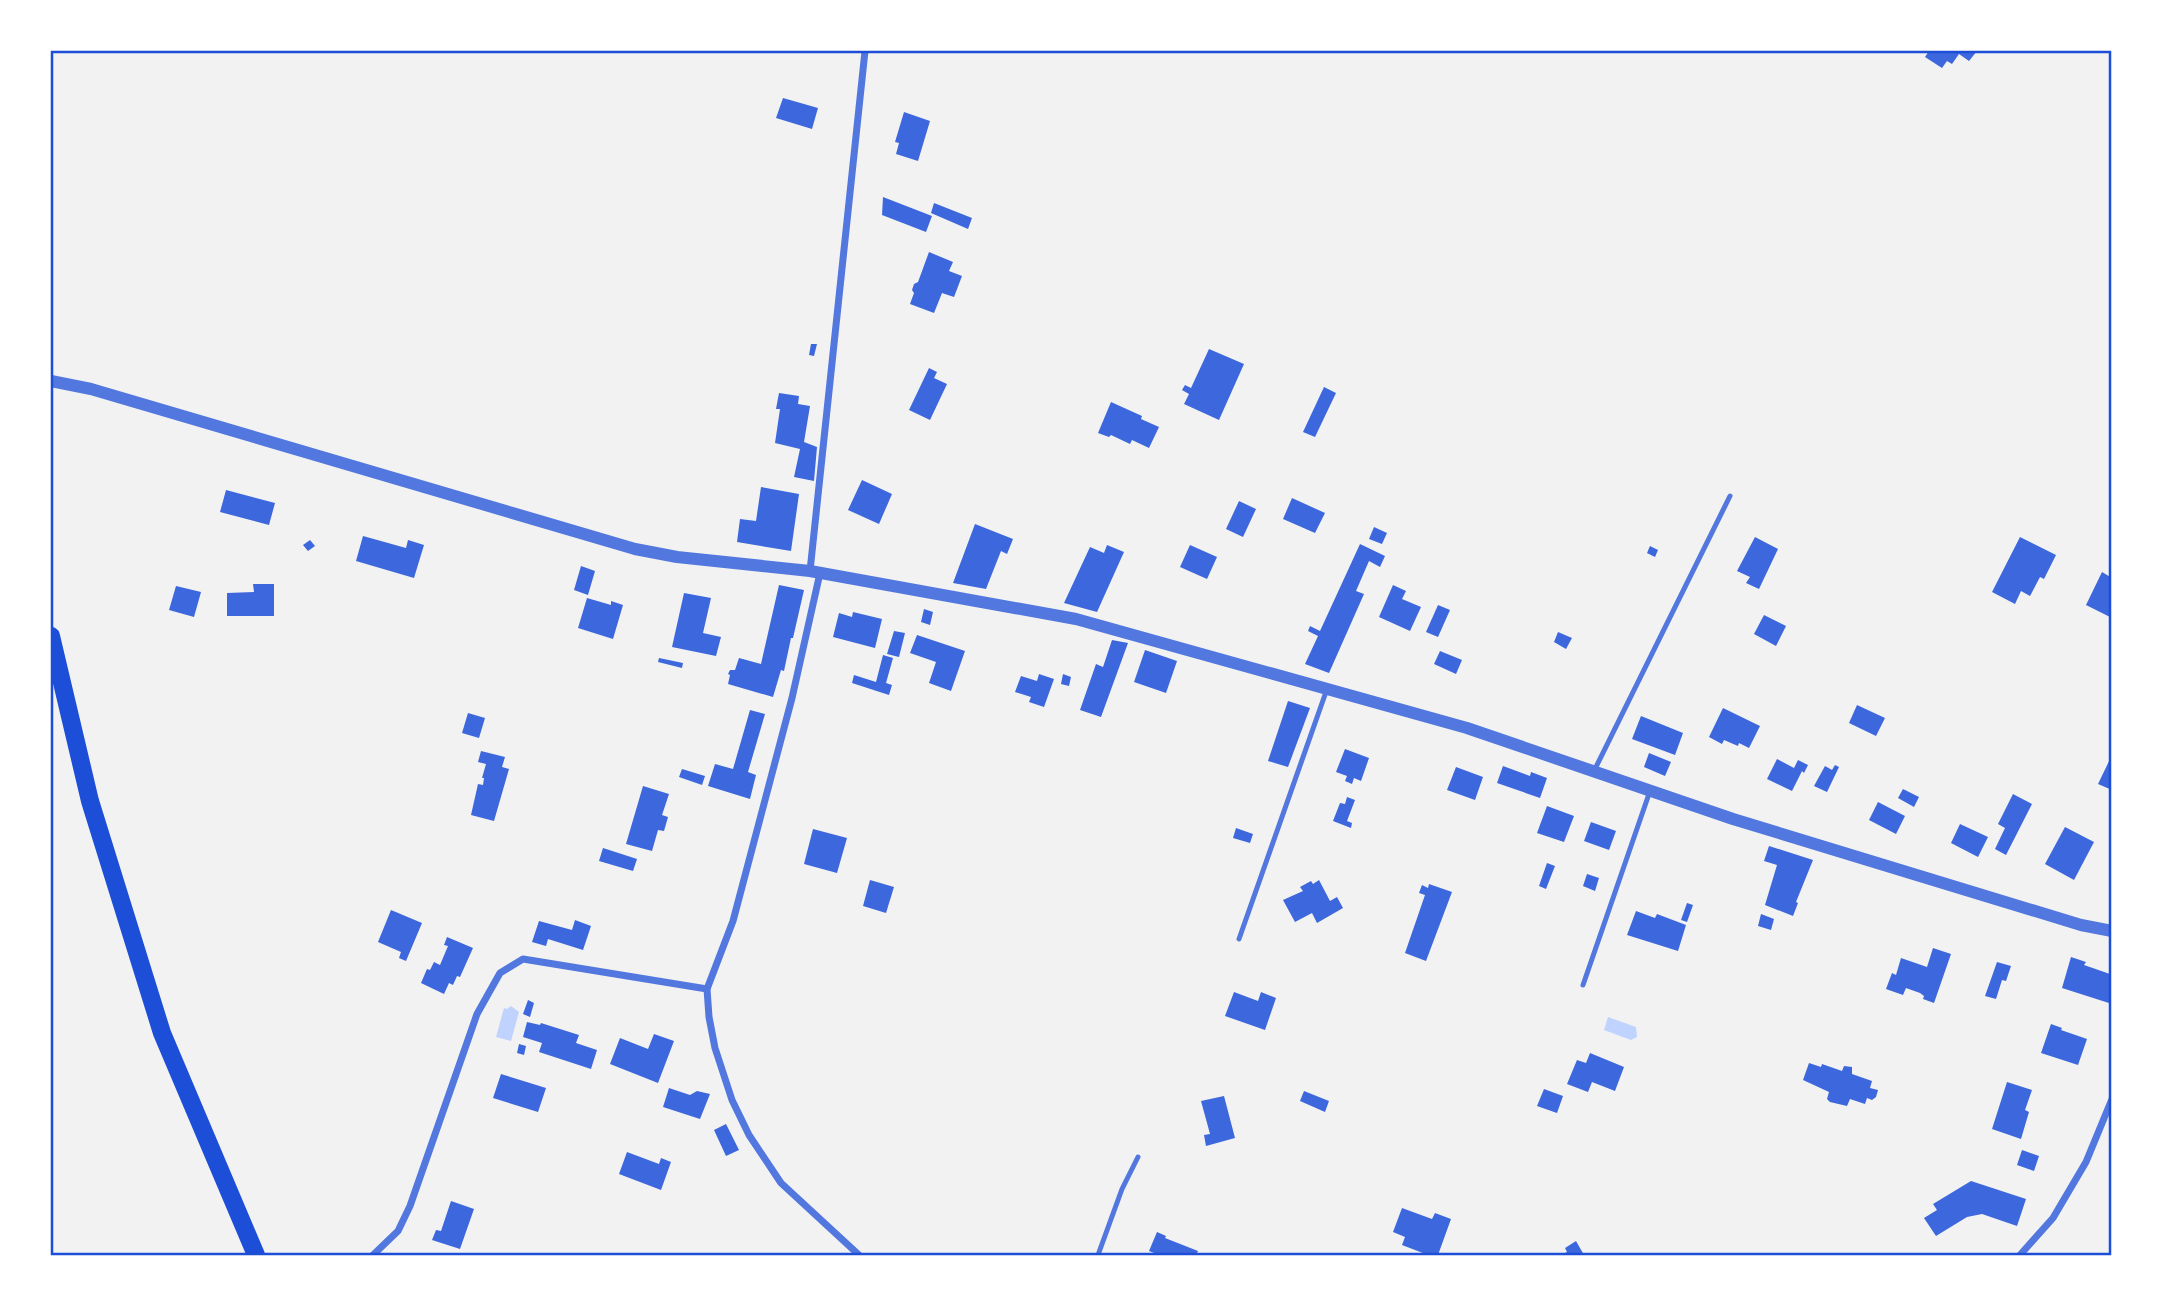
<svg xmlns="http://www.w3.org/2000/svg" width="2163" height="1306" font-family="'Noto Serif',serif">
<style>
.water{fill:#bfd3fe}
.building{fill:#3d67dc}
.lines{fill:none;stroke-linecap:round;stroke-linejoin:round}
.service{stroke:#5277de;stroke-width:5}
.minor{stroke:#5277de;stroke-width:7}
.tertiary{stroke:#5277de;stroke-width:12}
.primary{stroke:#1d4ed8;stroke-width:18}
.neatline{fill:none;stroke:#1d4ed8;stroke-width:2.5}
</style>
<rect width="100%" height="100%" fill="#f2f2f2"/>
<g class="water">
<path d="M511 1006 519 1012 511 1041 496 1037 504 1008 507 1009Z"/>
<path d="M1608 1017 1636 1027 1637 1037 1631 1040 1604 1030Z"/>
</g>
<g class="building">
<path d="M1929 51H1977L1969 61 1959 54 1952 64 1947 61 1942 68 1925 57Z"/>
<path d="M783 98 818 108 812 129 776 118Z"/>
<path d="M904 112 930 121 918 161 896 154 899 143 895 142Z"/>
<path d="M883 197 932 216 926 232 882 215Z"/>
<path d="M934 203 972 218 968 229 931 213Z"/>
<path d="M929 252 953 262 949 271 962 276 954 297 942 293 934 313 910 304 914 293 912 290 914 284 918 282Z"/>
<path d="M811 344H817L814 356 809 355Z"/>
<path d="M1209 349 1244 364 1219 420 1184 404 1189 394 1182 390 1185 385 1191 388Z"/>
<path d="M929 368 937 372 934 378 947 384 930 420 909 410Z"/>
<path d="M1324 387 1336 393 1315 437 1303 432Z"/>
<path d="M779 393 799 396 798 404 810 406 804 442 817 447 814 481 794 477 800 449 775 443 780 409H776Z"/>
<path d="M1111 402 1142 416 1141 419 1159 427 1149 448 1132 440 1130 444 1111 435 1109 437 1098 433Z"/>
<path d="M862 480 892 494 879 524 848 510Z"/>
<path d="M761 487 799 494 791 551 737 542 740 519 756 521Z"/>
<path d="M226 490 275 503 269 525 220 512Z"/>
<path d="M1292 498 1325 513 1315 533 1283 519Z"/>
<path d="M1239 501 1256 509 1243 537 1226 529Z"/>
<path d="M975 524 1013 539 1007 554 1001 551 986 589 953 583Z"/>
<path d="M1374 527 1387 533 1382 544 1369 539Z"/>
<path d="M363 536 406 548 408 540 424 545 414 578 356 561Z"/>
<path d="M1755 537 1778 549 1759 589 1746 583 1750 577 1737 571Z"/>
<path d="M2020 537 2056 555 2044 579 2040 577 2030 596 2021 591 2015 604 1992 592Z"/>
<path d="M310 540 315 546 308 551 303 545Z"/>
<path d="M1360 544 1385 556 1380 567 1369 561 1356 591 1364 594 1329 673 1305 664 1318 636 1308 631 1310 626 1320 631Z"/>
<path d="M1107 545 1124 552 1097 612 1064 603 1090 547 1104 553Z"/>
<path d="M1190 545 1217 557 1207 579 1180 567Z"/>
<path d="M1650 546 1658 550 1655 557 1647 553Z"/>
<path d="M581 566 595 571 588 595 574 590Z"/>
<path d="M2102 572 2112 578V618L2086 605Z"/>
<path d="M253 584H274V616H227V593L254 592Z"/>
<path d="M779 585 804 590 793 638H791L784 671 781 670 773 697 728 684 730 675 728 674 730 670H735L739 658 761 664Z"/>
<path d="M1393 585 1406 591 1402 599 1421 607 1410 631 1379 617Z"/>
<path d="M176 586 201 592 194 617 169 610Z"/>
<path d="M684 593 711 598 703 633 721 637 716 656 672 647Z"/>
<path d="M587 598 611 605V601L623 605 613 639 578 628Z"/>
<path d="M1438 605 1450 610 1438 637 1426 632Z"/>
<path d="M924 609 933 612 930 625 921 622Z"/>
<path d="M853 612 882 619 875 648 833 637 839 613 852 617Z"/>
<path d="M1764 615 1786 626 1776 646 1754 634Z"/>
<path d="M894 631 905 633 899 657 887 654Z"/>
<path d="M1558 632 1572 638 1566 649 1554 642Z"/>
<path d="M917 635 965 651 951 691 929 683 936 662 910 653Z"/>
<path d="M1112 640 1128 643 1101 717 1080 710 1096 664 1103 667Z"/>
<path d="M1145 650 1177 661 1166 693 1134 682Z"/>
<path d="M1440 651 1462 660 1456 674 1434 664Z"/>
<path d="M883 655 893 658 886 683 892 685 889 695 852 683 854 675 876 682Z"/>
<path d="M659 658 683 663 682 668 658 662Z"/>
<path d="M1039 674 1054 679 1044 707 1029 702 1031 697 1015 692 1021 676 1037 681Z"/>
<path d="M1063 674 1071 677 1069 686 1061 684Z"/>
<path d="M1288 701 1310 708 1288 767 1268 761Z"/>
<path d="M1857 705 1885 718 1876 736 1849 723Z"/>
<path d="M1723 708 1760 726 1749 748 1739 743 1738 746 1724 740 1722 744 1709 737Z"/>
<path d="M750 710 765 714 748 772 756 775 750 799 708 786 715 764 733 769Z"/>
<path d="M468 713 485 718 479 738 462 733Z"/>
<path d="M1641 716 1683 733 1675 755 1632 739Z"/>
<path d="M1345 749 1369 758 1361 781 1354 778 1352 784 1345 781 1347 776 1336 772Z"/>
<path d="M481 751 505 757 502 767 509 769 494 821 471 815 478 784 483 785 484 778H482L486 764 478 762Z"/>
<path d="M1649 753 1671 762 1665 776 1644 767Z"/>
<path d="M2112 755V790L2098 784Z"/>
<path d="M1777 759 1794 768 1798 760 1808 765 1804 773 1802 771 1792 791 1767 779Z"/>
<path d="M1835 765 1839 767 1827 792 1814 786 1825 766 1832 770Z"/>
<path d="M1503 766 1530 776 1531 772 1547 778 1540 798 1497 783Z"/>
<path d="M1456 767 1483 777 1475 800 1447 790Z"/>
<path d="M682 769 705 776 702 785 679 777Z"/>
<path d="M643 786 669 794 662 815 668 817 664 831 658 830 652 851 626 844Z"/>
<path d="M1903 789 1919 797 1914 807 1898 798Z"/>
<path d="M2013 794 2032 804 2006 855 1995 849 2005 828 1998 824Z"/>
<path d="M1347 797 1355 800 1347 821 1352 823 1351 828 1333 821 1340 803 1345 804Z"/>
<path d="M1878 802 1905 816 1896 834 1869 820Z"/>
<path d="M1547 806 1574 816 1564 842 1537 833Z"/>
<path d="M1591 822 1616 831 1609 850 1584 841Z"/>
<path d="M1960 824 1988 837 1978 857 1951 843Z"/>
<path d="M2065 827 2094 842 2074 880 2045 864Z"/>
<path d="M1236 828 1253 834 1250 843 1233 838Z"/>
<path d="M813 829 847 838 837 873 804 864Z"/>
<path d="M1769 846 1813 860 1796 902 1798 903 1793 916 1765 905 1777 865 1764 861Z"/>
<path d="M603 848 637 859 633 871 599 861Z"/>
<path d="M1547 863 1555 866 1546 889 1539 886Z"/>
<path d="M1587 874 1599 878 1595 891 1583 886Z"/>
<path d="M870 880 894 887 886 913 863 906Z"/>
<path d="M1319 880 1330 901 1337 897 1343 908 1317 923 1312 913 1295 922 1283 900 1303 891 1300 887 1311 881 1313 884Z"/>
<path d="M1429 884 1452 892 1426 961 1405 953 1425 895 1419 893 1422 885 1428 888Z"/>
<path d="M1687 903 1693 905 1687 922 1681 920Z"/>
<path d="M391 910 422 923 406 961 399 958 401 952 378 942Z"/>
<path d="M1636 911 1655 918 1657 914 1686 925 1678 951 1627 935Z"/>
<path d="M1761 914 1774 919 1771 930 1758 926Z"/>
<path d="M575 920 591 926 583 950 548 939 546 946 532 942 539 921 572 930Z"/>
<path d="M447 937 473 948 460 977 457 976 453 985 449 983 444 994 421 983 427 969 430 970 434 962 440 965 448 946 444 945Z"/>
<path d="M1933 948 1951 954 1934 1003 1923 999 1924 996 1920 993 1906 988 1903 995 1886 989 1892 973 1896 975 1901 958 1927 967Z"/>
<path d="M2071 957 2086 962 2084 965 2110 974 2112 969V1004L2062 988Z"/>
<path d="M1997 962 2011 966 2006 981 2002 980 1996 999 1985 996Z"/>
<path d="M1234 992 1258 1001 1261 992 1276 998 1265 1030 1225 1016Z"/>
<path d="M528 1000 534 1003 530 1017 523 1014Z"/>
<path d="M527 1022 540 1025 541 1023 579 1035 576 1043 597 1050 591 1069 539 1052 542 1043 523 1037Z"/>
<path d="M2051 1024 2062 1028 2061 1030 2087 1039 2078 1065 2041 1053Z"/>
<path d="M654 1034 674 1041 658 1083 610 1064 620 1038 648 1049Z"/>
<path d="M519 1044 526 1046 524 1055 517 1053Z"/>
<path d="M1590 1053 1624 1067 1615 1091 1592 1082 1588 1092 1567 1084 1577 1060 1586 1063Z"/>
<path d="M1809 1063 1821 1067 1822 1064 1842 1071 1844 1066 1852 1067V1074L1872 1081 1870 1088 1878 1090 1876 1097 1872 1100 1867 1098 1865 1104 1850 1099 1847 1106 1830 1102 1827 1099 1829 1092 1803 1080Z"/>
<path d="M501 1074 546 1088 538 1112 493 1098Z"/>
<path d="M2007 1082 2032 1090 2025 1110 2029 1112 2021 1139 1992 1129Z"/>
<path d="M669 1088 690 1095 697 1091 710 1094 700 1119 663 1107Z"/>
<path d="M1544 1089 1563 1096 1557 1113 1537 1106Z"/>
<path d="M1304 1091 1329 1101 1325 1112 1300 1101Z"/>
<path d="M1224 1096 1235 1138 1206 1146 1204 1135 1210 1134 1201 1101Z"/>
<path d="M726 1124 739 1150 726 1156 714 1130Z"/>
<path d="M2022 1150 2039 1156 2034 1171 2017 1165Z"/>
<path d="M627 1152 659 1164 661 1158 671 1162 661 1190 619 1174Z"/>
<path d="M1971 1181 2026 1199 2017 1226 1982 1214 1967 1217 1936 1236 1924 1218 1937 1210 1933 1204Z"/>
<path d="M451 1201 474 1209 460 1249 432 1240 436 1230 441 1231Z"/>
<path d="M1402 1208 1432 1219 1435 1213 1451 1219 1438 1255H1428L1402 1245 1405 1237 1393 1232Z"/>
<path d="M1157 1232 1166 1236 1165 1238 1198 1251 1196 1255H1159L1149 1251Z"/>
<path d="M1576 1241 1584 1255H1561L1567 1252 1565 1248Z"/>
</g>
<g class="lines">
<g class="service">
<path d="M1594 771 1730 496"/>
<path d="M1239 939 1327 689"/>
<path d="M1583 985 1650 791"/>
<path d="M1098 1255 1122 1189 1138 1157"/>
</g>
<g class="minor">
<path d="M810 571 865 51"/>
<path d="M820 573 792 698 733 921 707 989 709 1017 715 1048 732 1100 749 1135 781 1183 859 1255"/>
<path d="M373 1255 398 1231 410 1206 477 1014 500 973 523 959 707 989"/>
<path d="M2020 1255 2053 1218 2086 1162 2112 1099"/>
</g>
<path class="tertiary" d="M51 381 91 389 635 549 677 557 810 571 1076 619 1467 728 1733 819 2081 925 2112 931"/>
<path class="primary" d="M51 636 90 801 162 1033 256 1255"/>
</g>
<rect width="2163" height="1306" fill="none" stroke="#ffffff" stroke-width="105"/>
<rect x="52" y="52" width="2058" height="1202" class="neatline"/>
</svg>
